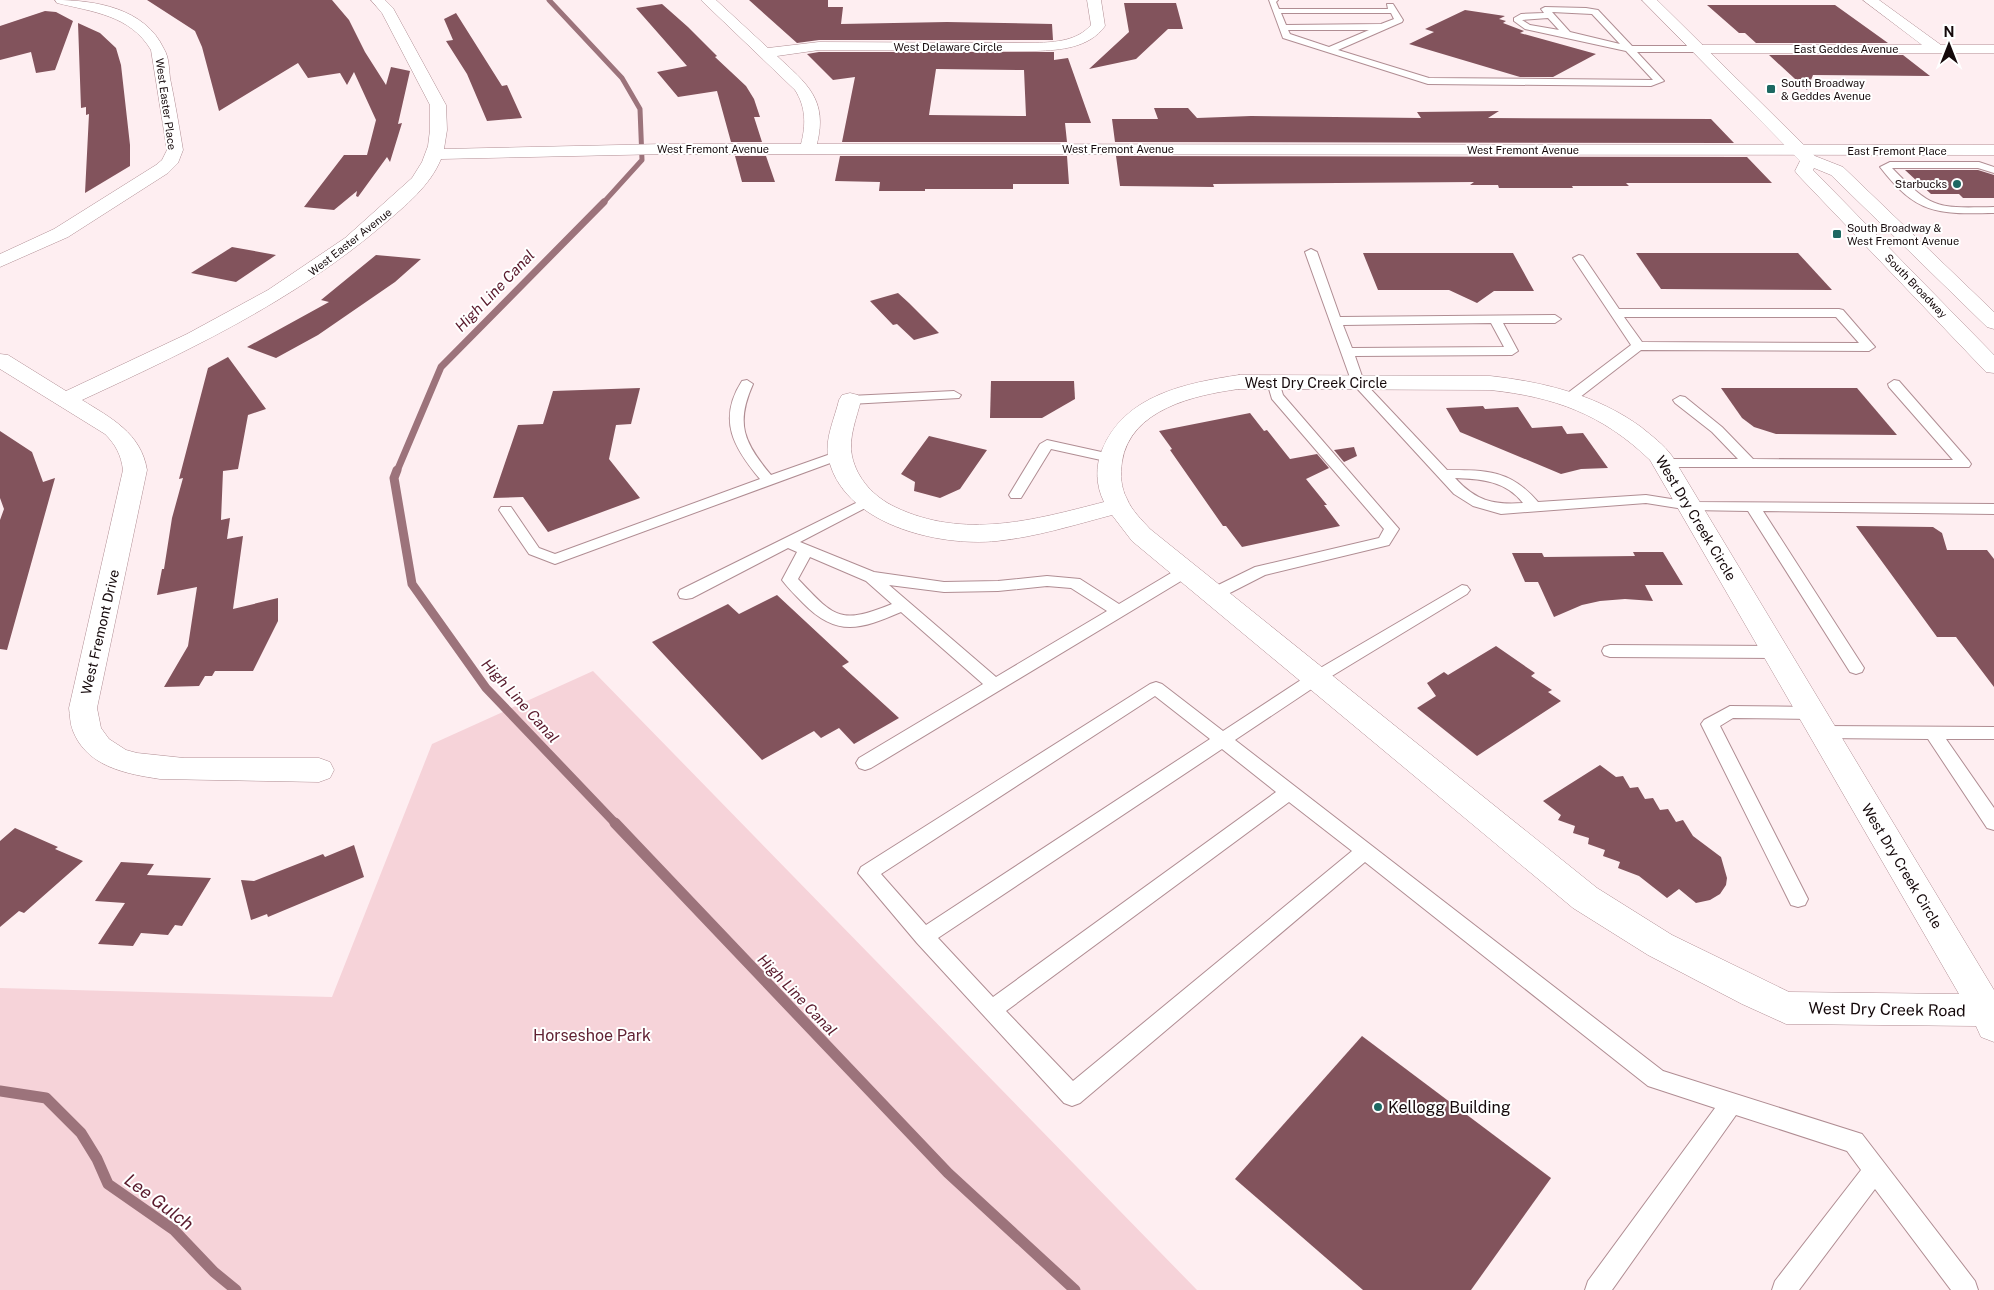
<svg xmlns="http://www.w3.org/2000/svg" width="1994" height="1290" font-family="'Public Sans',sans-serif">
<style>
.green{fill:#f6d3d9}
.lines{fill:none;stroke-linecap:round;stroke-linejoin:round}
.stream-far3{stroke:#9c737b;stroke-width:5}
.stream-far2{stroke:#9c737b;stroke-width:7}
.stream-far1{stroke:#9c737b;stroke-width:9}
.stream{stroke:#9c737b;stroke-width:11}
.building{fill:#82535c;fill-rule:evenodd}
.lane-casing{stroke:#b08d93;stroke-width:2}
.street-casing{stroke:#b08d93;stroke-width:1}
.primary-casing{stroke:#b08d93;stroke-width:1}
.lane{fill:#fff;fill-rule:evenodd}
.street{fill:#fff;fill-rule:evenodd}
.primary{fill:#fff;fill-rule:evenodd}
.poi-dot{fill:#1d6862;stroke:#fff;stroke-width:2}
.labels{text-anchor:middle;stroke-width:4;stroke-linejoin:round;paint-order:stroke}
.far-street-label{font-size:11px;fill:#15090b;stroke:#fff}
.far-poi-label{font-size:11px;fill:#15090b;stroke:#fff;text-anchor:start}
.street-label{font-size:14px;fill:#15090b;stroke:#fff}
.water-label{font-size:15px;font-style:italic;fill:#591a2c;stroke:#fff}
.near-street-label{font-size:16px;fill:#15090b;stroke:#fff}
.near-park-label{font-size:16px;fill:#612233;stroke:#fff}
.near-poi-label{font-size:16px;fill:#15090b;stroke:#fff;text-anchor:start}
.near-water-label{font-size:18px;font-style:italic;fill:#591a2c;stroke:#fff}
</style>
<rect width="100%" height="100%" fill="#feeef1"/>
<path class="green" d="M593 671 1197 1290H0V988L332 997 432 744Z"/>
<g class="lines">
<path class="stream-far3" d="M549 0 622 78 640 109 642 160 603 203"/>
<path class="stream-far2" d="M397 471 441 367 604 202"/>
<path class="stream-far1" d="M397 470 394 478 412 584 486 688 616 824"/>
<g class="stream">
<path d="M615 823 948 1173 1075 1290"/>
<path d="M0 1091 46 1098 81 1133 97 1159 108 1184 174 1230 214 1272 236 1290"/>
</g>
</g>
<g class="building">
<path d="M147 0H332L349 20 365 52 386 85 391 67 410 71 398 124 402 123 390 162 387 157 358 197 356 196 357 191 334 210 304 207 344 155H367L376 120 354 72 347 85 340 73 308 78 298 63 219 111 202 47 195 31Z"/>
<path d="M749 0H828V7H843L841 24 947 22 1052 24 1053 40H819L797 43Z"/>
<path d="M1124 3H1176L1183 29H1168L1136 59 1089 69 1129 32Z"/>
<path d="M662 4 688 27 717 56 715 57 746 86 754 99 760 117H754L762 142H731L717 91 678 97 657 72 687 66 636 8Z"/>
<path d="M1707 5H1835L1888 43H1756L1745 33H1739Z"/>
<path d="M1465 10 1505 16 1499 19 1506 21 1503 23 1524 31 1520 33 1596 54 1553 77H1520L1409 44 1434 32 1425 29Z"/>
<path d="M45 11 56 12 73 21 55 70 36 73 31 52 0 60V26Z"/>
<path d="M456 13 502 86 507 85 522 118 487 121 467 74 446 41 453 40 444 19Z"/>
<path d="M78 23 100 33 116 48 121 65 130 145V166L85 193 89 114 86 115V107L81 108Z"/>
<path d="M819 52H1054V60L1068 58 1091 123H1065L1067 142H842L855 77 833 80 807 54ZM936 69 1024 70 1026 116 929 115Z"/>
<path d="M1769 55H1903L1930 76 1813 75 1807 90Z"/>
<path d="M1154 108H1188L1197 118 1251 116 1421 118 1417 112 1499 111 1488 118 1711 119 1734 143 1115 142 1112 119H1158Z"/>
<path d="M735 156H766L775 182H742Z"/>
<path d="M840 156H1067L1069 184H1013V189H925V191H879L880 182 835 181Z"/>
<path d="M1116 156 1747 157 1772 183H1626L1629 186H1572L1573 188H1499L1498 185H1470L1474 182 1213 184 1214 187 1120 186Z"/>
<path d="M1905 170H1978L1994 175V198H1963L1959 194H1931Z"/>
<path d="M232 247 276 255 236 282 191 273Z"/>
<path d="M1363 253H1513L1534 291H1494L1477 303 1449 290H1378Z"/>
<path d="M1636 253H1798L1832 290 1661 289Z"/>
<path d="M376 255 421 259 395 282 318 335 276 358 247 347 329 302 321 300Z"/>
<path d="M898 293 909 303 939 333 914 340 897 324 893 325 870 301Z"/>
<path d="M228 357 266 409 248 415 238 469 223 471 221 520 230 518 227 539 243 536 233 609 278 598V621L253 671H215L212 676H205L199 686 164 687 188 646 197 587 157 595 162 569H164L172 518 183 478 179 479 208 368Z"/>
<path d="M991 381H1074L1075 399 1042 418H990Z"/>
<path d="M640 388 631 424 616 425 609 459 640 498 548 532 523 497 493 498 518 425 543 424 553 391Z"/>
<path d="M1721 388H1857L1897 435 1776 434 1754 427 1742 418Z"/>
<path d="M1483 406 1485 409 1518 407 1532 428 1562 426 1567 434 1583 433 1608 468 1581 469 1561 474 1460 432 1446 408Z"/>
<path d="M1250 413 1264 431 1267 430 1290 459 1317 454 1329 468 1306 479 1327 505H1324L1340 526 1242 547 1226 526H1223L1170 450 1172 449 1159 431Z"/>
<path d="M0 431 32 452 43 482 55 478 7 650 0 649V520L4 509 0 498Z"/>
<path d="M929 436 987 450 960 489 940 498 914 491 915 482 901 474Z"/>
<path d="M1354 447 1357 456 1344 462 1334 450Z"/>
<path d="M1856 526 1933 527 1942 533 1947 550H1987L1994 559V687L1956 637H1937Z"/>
<path d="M1633 552H1663L1683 585H1645L1653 601 1625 599 1600 601 1582 605 1554 617 1538 582H1525L1512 553H1542L1544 557 1635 556Z"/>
<path d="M777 595 849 662 842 666 899 718 854 744 839 728 821 738 814 731 762 760 652 642 728 604 739 614Z"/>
<path d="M1496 646 1535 673 1531 676 1552 690 1548 692 1561 701 1477 756 1417 708 1436 696 1427 683 1444 672 1448 675Z"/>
<path d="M1600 765 1616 777 1623 776 1630 788 1638 787 1645 799 1653 798 1660 810 1668 809 1676 822 1683 820 1693 836 1721 857 1727 878 1726 885 1720 894 1710 900 1696 903 1679 889 1667 898 1639 876 1618 868 1620 862 1603 856 1605 850 1588 844 1589 838 1573 833 1575 826 1558 820 1561 815 1543 801Z"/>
<path d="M15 828 58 847 55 849 83 861 24 913 19 911 0 927V841Z"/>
<path d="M354 845 364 877 268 917 267 914 251 920 241 880 254 881 323 854 325 857Z"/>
<path d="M121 862 154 864 147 875 211 878 182 926 175 925 168 935 141 933 133 946 98 944 125 903 95 901Z"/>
<path d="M1362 1036 1551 1178 1471 1290H1363L1235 1179Z"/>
</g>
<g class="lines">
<g class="lane-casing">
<g id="lane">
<path d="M1269 0H1278L1276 2 1279 9H1388L1387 4H1393L1403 20 1402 22 1338 50 1429 78 1653 80 1626 51 1525 29 1514 21V18L1521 14 1544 13 1541 9 1545 7 1586 8 1598 10 1632 46H1698L1702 49 1698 52H1637L1664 81 1651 86 1428 84 1283 38ZM1552 12 1592 14 1620 44 1570 32ZM1281 13H1391L1394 19 1381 24 1286 25ZM1548 18 1559 30 1530 25 1522 20ZM1288 30H1369L1329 47 1290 34Z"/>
<path d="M1890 162H1979L1994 167V173L1978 168H1892C1933 210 1936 208 1994 207V213C1937 214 1917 215 1880 167Z"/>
<path d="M1311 249 1317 252 1340 317 1555 315 1561 319 1555 323H1503L1518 351 1512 355 1355 356 1364 382 1447 470C1486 470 1511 470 1538 502L1646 495 1690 502 1994 504V514L1763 511 1864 668 1862 672 1856 674 1850 672 1748 511 1690 510 1646 503 1501 514 1473 506 1454 494 1352 383 1305 252ZM1491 323 1504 347 1352 348 1343 325ZM1455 478C1482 479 1506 481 1523 503 1493 505 1476 501 1455 478Z"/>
<path d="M1579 255 1583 256 1619 309H1839L1843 310 1875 347 1869 351 1641 350 1575 401H1565L1563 398 1565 395 1631 345 1573 258ZM1624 317H1836L1859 343 1642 342Z"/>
<path d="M1273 378 1279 382 1283 395 1399 529 1389 545 1265 575 1220 598 1214 599 1208 598 1206 594 1208 590 1255 567 1379 538 1384 529 1272 399 1267 382Z"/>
<path d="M747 380 753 384C735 424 744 443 771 475L839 451 846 455 844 458 555 564 529 554 499 510 501 507H511L539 548 555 554 760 479C734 448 717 420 742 381Z"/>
<path d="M1894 380 1899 381 1969 461 1971 464 1969 467H1664L1657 463 1664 459H1738L1712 432 1675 403 1673 400 1680 396 1685 397 1722 427 1753 459 1953 460 1889 387 1888 384Z"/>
<path d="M954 391 961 395 959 398 850 404 843 400 850 396Z"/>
<path d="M1047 440 1115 455 1117 458 1110 462 1051 449 1021 498H1011L1009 495 1040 444Z"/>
<path d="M868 497 873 498 875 501 873 504 800 542 874 572 944 582 998 581 1047 576 1080 579 1119 604 1181 567H1191L1194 571 1191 575 871 768 865 770 859 768 856 763 859 758 983 684 901 612C861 629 837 638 803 603 796 596 788 588 782 580L797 552 788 548 692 598 686 599 680 598 678 594 680 590ZM810 557 866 581 892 604C840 625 835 618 798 579ZM889 585 944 592 998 591 1047 586 1071 588 1107 611 996 677Z"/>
<path d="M1462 585 1467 586 1470 590 1467 594 1322 682 1235 740 1663 1071 1862 1134 1975 1281 1978 1290H1951L1875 1189 1799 1290H1772L1775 1281 1861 1170 1847 1151 1736 1115 1612 1290H1585L1588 1281 1715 1108 1648 1086 1365 862 1080 1103 1072 1106 1064 1103 917 943 858 873 861 867 1150 684 1156 682 1162 684 1223 731 1310 674ZM1155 696 1210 739 926 925 881 874ZM1222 749 1276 792 993 997 938 938ZM1289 802 1352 851 1073 1081 1006 1011Z"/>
<path d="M1610 645 1776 646 1782 648 1784 652 1782 656 1776 658 1610 657 1604 655 1602 651 1604 647Z"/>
<path d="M1730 706 1812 707 1818 709 1821 713 1818 717 1812 719 1733 718 1720 726 1808 899 1805 905 1798 907 1791 905 1701 724 1704 720Z"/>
<path d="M1823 726 1994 727V739H1946L1994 808V830L1987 828 1928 739 1823 738 1817 737 1814 732 1817 727Z"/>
</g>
</g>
<g class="street-casing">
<g id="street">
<path d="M55 0C95 0 145 8 164 49 169 57 169 69 170 78 175 102 179 126 183 150L178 163 168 173 68 237 0 267V254L54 229 156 165 162 160 167 150 151 50C130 15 93 12 57 3Z"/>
<path d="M371 0H385L393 8 446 105 447 130 444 149 664 144H801C806 125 806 107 795 90L701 0H716L768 48 819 42 1036 43C1056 42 1077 41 1091 25L1087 0H1101L1105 26C1089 48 1061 50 1036 51L819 50 777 56C807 84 828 99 817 144L1994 145V155L664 154 441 159C430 186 405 206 384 224 294 301 188 351 82 400 111 418 141 433 147 470L97 708 101 728 109 739 126 750 137 753 184 758H319L330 762 334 770 330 778 319 782 160 779C127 774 87 767 73 731 70 724 70 715 69 708L123 470C121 455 116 445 105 434L0 369V354L8 355 66 391 187 334 268 290 345 238 412 178 422 162 428 146 430 130V105L382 13Z"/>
<path d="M1863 0H1879L1941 45H1994V53H1698L1693 52 1691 49 1693 46 1698 45H1922Z"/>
<path d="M1239 375 1490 376C1544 382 1597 395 1641 427 1652 436 1664 445 1672 456L1994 990V1042L1981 1037 1976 1026 1786 1024 1742 1004 1648 955 1573 908 1132 541 1112 515C1074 525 1036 537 997 541 938 547 841 524 828 456 825 438 835 417 839 400L842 395 850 393 858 395 861 400C857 417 848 438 852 456 857 479 874 497 895 507 964 540 1034 520 1104 502 1096 486 1095 467 1102 450 1124 395 1186 383 1239 375ZM1239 389 1490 390C1555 397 1602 414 1650 460L1959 994 1789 992 1672 935 1597 888 1150 529C1142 520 1132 511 1127 499 1121 488 1120 475 1122 462 1130 409 1195 395 1239 389Z"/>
</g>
</g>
<g class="primary-casing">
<path id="primary" d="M1642 0H1657L1815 156 1843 167 1994 312V329L1987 327 1831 175 1814 168 1813 170 1994 355V373L1986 372 1798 175 1795 171 1800 161Z"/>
</g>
<use href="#lane" class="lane"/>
<use href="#street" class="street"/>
<use href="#primary" class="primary"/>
</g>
<g class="poi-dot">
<rect x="1766" y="84" width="10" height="10" rx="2.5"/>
<circle cx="1957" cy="184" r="5"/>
<rect x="1832" y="229" width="10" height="10" rx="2.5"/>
<circle cx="1378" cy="1107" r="5"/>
</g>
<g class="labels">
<g class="far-street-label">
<text x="948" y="51">West Delaware Circle</text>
<text x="1846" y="53">East Geddes Avenue</text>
<text transform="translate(166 104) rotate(82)" y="4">West Easter Place</text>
<text x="713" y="153">West Fremont Avenue</text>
<text x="1118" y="153">West Fremont Avenue</text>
<text x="1523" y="154">West Fremont Avenue</text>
<text x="1897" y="155">East Fremont Place</text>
<text transform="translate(350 242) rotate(-38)" y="4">West Easter Avenue</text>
<text transform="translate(1916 286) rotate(46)" y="4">South Broadway</text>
</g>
<g class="far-poi-label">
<text x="1781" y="87">South Broadway<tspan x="1781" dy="13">&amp; Geddes Avenue</tspan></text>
<text x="1947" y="188" text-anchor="end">Starbucks</text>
<text x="1847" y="232">South Broadway &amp;<tspan x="1847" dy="13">West Fremont Avenue</tspan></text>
</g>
<g class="street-label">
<text x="1316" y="388">West Dry Creek Circle</text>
<text transform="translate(1696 518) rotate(59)" y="5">West Dry Creek Circle</text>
<text transform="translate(100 632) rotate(-77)" y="5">West Fremont Drive</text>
<text transform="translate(1902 866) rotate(59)" y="5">West Dry Creek Circle</text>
</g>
<g class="water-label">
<text transform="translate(495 291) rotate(-46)" y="5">High Line Canal</text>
<text transform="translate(520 701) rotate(48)" y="5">High Line Canal</text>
<text transform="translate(797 995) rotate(46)" y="5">High Line Canal</text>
</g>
<g class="near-street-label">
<text transform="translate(1887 1009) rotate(1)" y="6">West Dry Creek Road</text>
</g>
<g class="near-park-label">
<text x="592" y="1041">Horseshoe Park</text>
</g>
<g class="near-poi-label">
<text x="1388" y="1113">Kellogg Building</text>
</g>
<g class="near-water-label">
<text transform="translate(159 1202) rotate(37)" y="6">Lee Gulch</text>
</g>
</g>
<g transform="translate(1949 45)" stroke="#ffffff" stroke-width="4" paint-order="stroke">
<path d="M0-4L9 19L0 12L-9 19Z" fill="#15090b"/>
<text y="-8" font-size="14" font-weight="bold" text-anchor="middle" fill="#15090b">N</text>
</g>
</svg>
